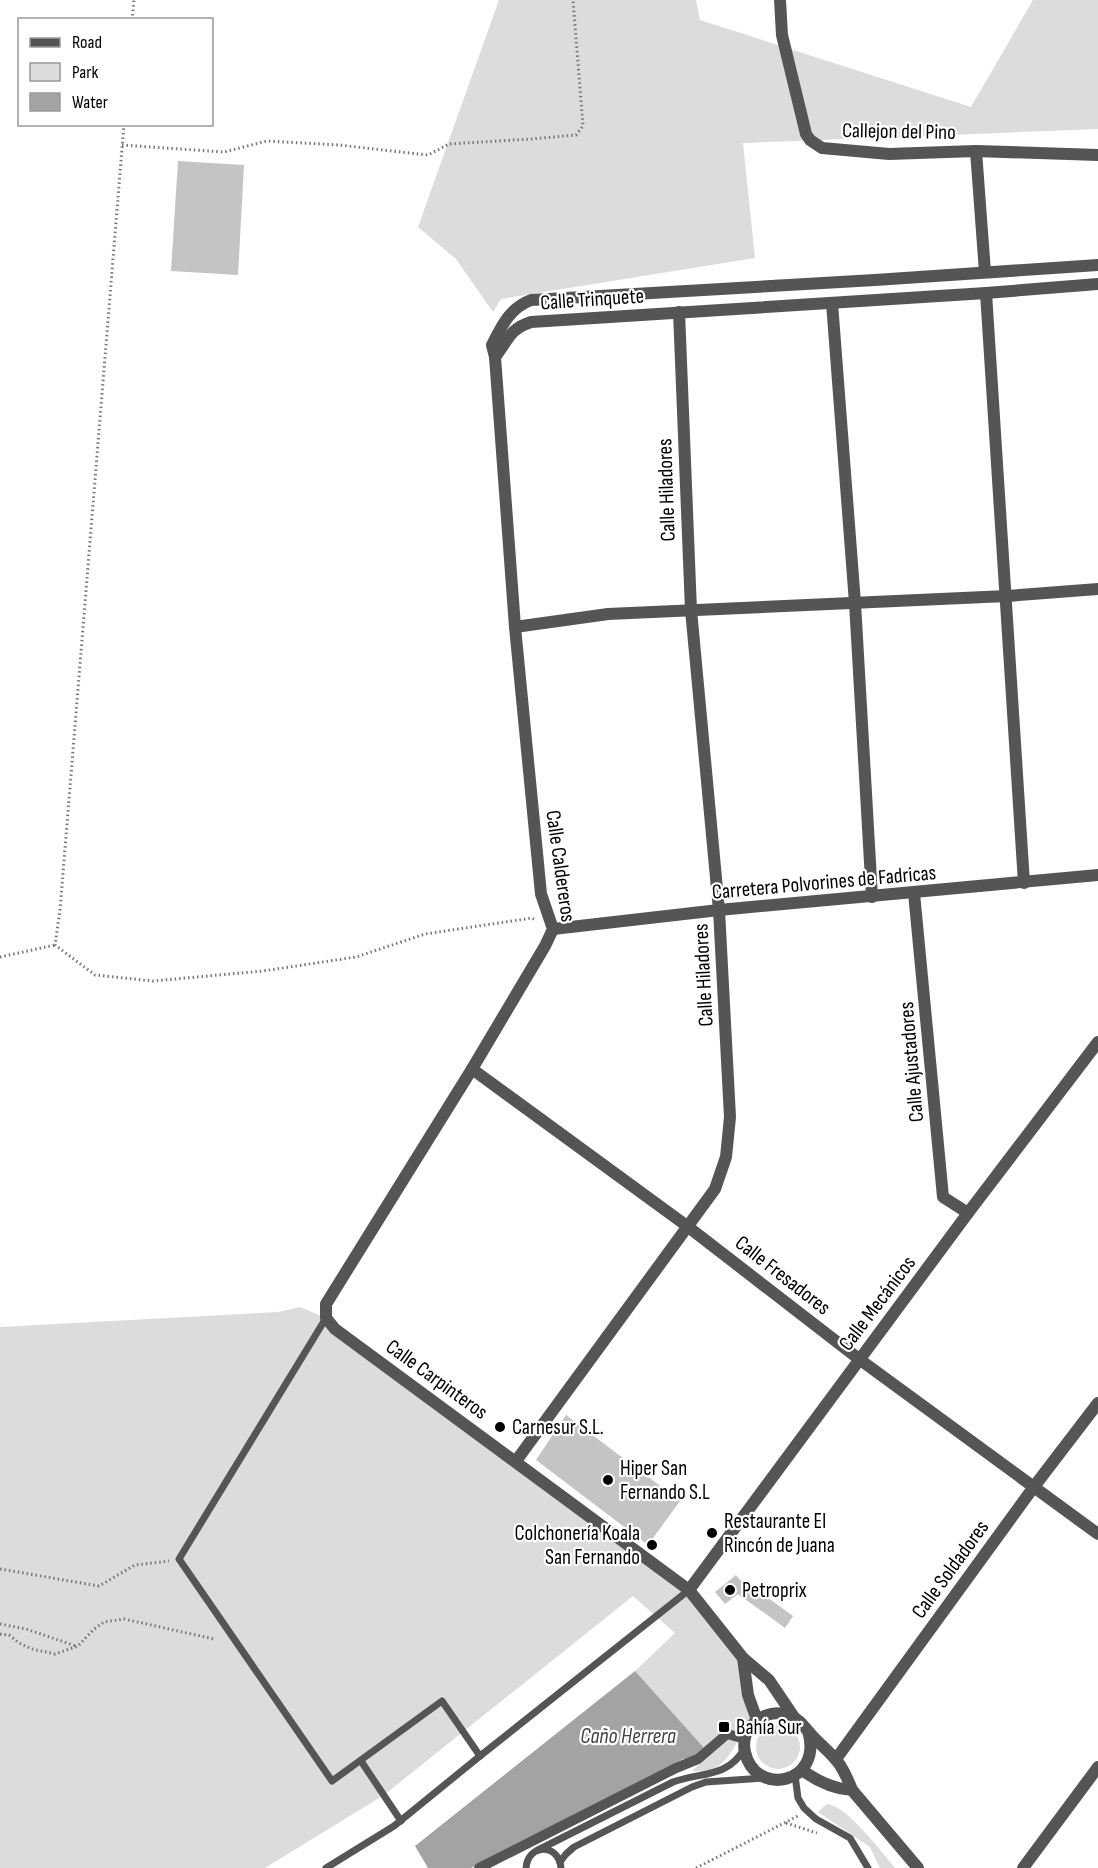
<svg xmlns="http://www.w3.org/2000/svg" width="1098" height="1868" font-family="'Sofia Sans Condensed',sans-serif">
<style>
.green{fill:#dcdcdc}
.water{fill:#a3a3a3}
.building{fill:#c4c4c4}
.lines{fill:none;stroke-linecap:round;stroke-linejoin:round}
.path{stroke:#777;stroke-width:3;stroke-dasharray:1.5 3;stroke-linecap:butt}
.service{stroke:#555;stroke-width:7}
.pedestrian{stroke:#555;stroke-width:10}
.minor{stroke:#555;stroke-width:12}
.tertiary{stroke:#555;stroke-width:12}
.poi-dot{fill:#000;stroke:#fff;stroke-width:2}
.labels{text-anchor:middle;stroke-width:4.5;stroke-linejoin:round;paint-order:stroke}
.street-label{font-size:21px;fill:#000;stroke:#fff}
.poi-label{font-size:21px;fill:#000;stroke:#fff;text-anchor:start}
.water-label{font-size:22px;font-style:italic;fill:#444;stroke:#fff}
</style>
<rect width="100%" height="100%" fill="#fff"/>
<g class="green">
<path d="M499 0H696L700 20 971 107 1033 0H1098V129L743 143 755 258 501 299 493 312 456 259 418 227Z"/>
<path d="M300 1307 326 1318 689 1590 743 1658 757 1720 729 1739 737 1742C726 1763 717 1772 692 1771L724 1742 698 1759 635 1671 675 1633 633 1596 384 1795 265 1868H0V1327L278 1312Z"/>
<circle cx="778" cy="1747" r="22"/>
<path d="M827 1804C846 1805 882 1852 895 1868H880L870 1847 818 1812Z"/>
</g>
<path class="water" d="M635 1671 704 1748 693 1758 683 1759 471 1868H428L415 1846Z"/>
<g class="building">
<path d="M178 161 244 165 238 275 171 271Z"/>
<path d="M566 1415 680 1501 648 1545 536 1460Z"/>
<path d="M736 1575 753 1595 757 1590 793 1616 785 1628 738 1594 725 1604 715 1592Z"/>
</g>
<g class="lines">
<g class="path">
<path d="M132 20 134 0"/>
<path d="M124 124 60 910 55 945 95 975 153 981 263 971 356 957 425 934 532 918 535 920"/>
<path d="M122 145 224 152 267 141 339 145 428 155 449 144 531 139 576 135 583 126 573 0"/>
<path d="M0 957 55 945"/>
<path d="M0 1569 99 1586 135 1565 169 1561"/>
<path d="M0 1624 26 1629 76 1646"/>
<path d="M0 1634 9 1635 19 1643 32 1649 55 1654 78 1646 94 1629 104 1622 124 1619 214 1639"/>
<path d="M786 1823 817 1833"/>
<path d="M696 1868 798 1816"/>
</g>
<g class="service">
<path d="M326 1318 179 1559 332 1781 442 1701 480 1756"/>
<path d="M361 1761 401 1821"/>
<path d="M795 1775 798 1798 804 1808 816 1819 850 1838 868 1868"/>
<path d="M538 1850 673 1782C700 1772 728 1778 744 1749"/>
<path d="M560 1862 566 1854 574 1847 692 1787 706 1782 764 1778"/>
<path d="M326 1868 394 1826 480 1756 689 1590"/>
<path d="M526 1868C528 1843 559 1843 561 1868"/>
</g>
<path class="pedestrian" d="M479 1868 676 1768 698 1759 727 1734 745 1739"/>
<g class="minor">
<path d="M780 0 782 35 806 134 810 140 822 148 889 154 976 151 1098 155"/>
<path d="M976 151 985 272"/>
<path d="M986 293 1024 883"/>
<path d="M832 303 855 603 872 897"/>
<path d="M515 627 608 614 1007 596 1098 589"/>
<path d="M914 893 943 1197 968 1213"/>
<path d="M472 1069 687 1226 859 1359 1098 1534"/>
<path d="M516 1461 715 1189 726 1157 730 1117 719 910 691 610 679 312"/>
<path d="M1023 1868 1098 1767"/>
</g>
<g class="tertiary">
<path d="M495 357C508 341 509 329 531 322L986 293 1098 284"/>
<path d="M553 929 719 910 1098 875"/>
<path d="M689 1590 968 1213 1098 1042"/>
<path d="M743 1658 748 1695 757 1720"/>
<path d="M794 1717 769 1680 743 1658 689 1590 335 1329 326 1318V1304L472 1069 545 946 553 929 541 894 515 627 495 357 492 345C502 325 510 308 531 300L875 280 1098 265"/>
<path d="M808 1731C824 1784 755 1798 745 1752 743 1743 745 1733 751 1726 759 1717 771 1711 784 1714 790 1715 795 1718 800 1722 803 1725 806 1729 809 1732 819 1744 832 1753 840 1765 845 1773 849 1782 852 1790L918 1868"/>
<path d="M836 1759 1033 1488 1098 1403"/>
<path d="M802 1770C817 1781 833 1789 852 1790"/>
</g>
</g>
<g class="poi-dot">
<circle cx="500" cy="1427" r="6"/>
<circle cx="608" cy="1480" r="6"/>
<circle cx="712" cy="1533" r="6"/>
<circle cx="652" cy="1545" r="6"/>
<circle cx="730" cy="1590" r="6"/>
<rect x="718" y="1721" width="12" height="12" rx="3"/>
</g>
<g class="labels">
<g class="street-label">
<text transform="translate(899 131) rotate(1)" y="7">Callejon del Pino</text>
<text transform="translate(592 299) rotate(-4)" y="7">Calle Trinquete</text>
<text transform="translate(666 490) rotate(-92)" y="7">Calle Hiladores</text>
<text transform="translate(561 866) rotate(82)" y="7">Calle Caldereros</text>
<text transform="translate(824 882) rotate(-5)" y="7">Carretera Polvorines de Fadricas</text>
<text transform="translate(703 975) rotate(-93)" y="7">Calle Hiladores</text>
<text transform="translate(911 1062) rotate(-95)" y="7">Calle Ajustadores</text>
<text transform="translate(783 1275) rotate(38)" y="7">Calle Fresadores</text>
<text transform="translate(877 1303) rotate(-53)" y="7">Calle Mecánicos</text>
<text transform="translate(437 1379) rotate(36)" y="7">Calle Carpinteros</text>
<text transform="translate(950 1569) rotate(-54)" y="7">Calle Soldadores</text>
</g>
<g class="poi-label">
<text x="512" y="1434">Carnesur S.L.</text>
<text x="620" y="1475">Hiper San<tspan x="620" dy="24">Fernando S.L</tspan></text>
<text x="724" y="1528">Restaurante El<tspan x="724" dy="24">Rincón de Juana</tspan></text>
<text x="640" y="1540" text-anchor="end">Colchonería Koala<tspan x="640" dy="24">San Fernando</tspan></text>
<text x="742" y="1597">Petroprix</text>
<text x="736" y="1734">Bahía Sur</text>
</g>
<g class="water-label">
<text x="628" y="1743">Caño Herrera</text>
</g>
</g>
<rect x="18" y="18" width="195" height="108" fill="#ffffff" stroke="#999999" stroke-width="1.5"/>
<rect x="30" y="38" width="30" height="9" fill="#555555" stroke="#999999" stroke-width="1.5"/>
<text x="72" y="48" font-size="18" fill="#000000">Road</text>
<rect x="30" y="63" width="30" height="18" fill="#dcdcdc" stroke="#999999" stroke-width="1.5"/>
<text x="72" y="78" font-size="18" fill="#000000">Park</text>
<rect x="30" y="93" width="30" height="18" fill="#a3a3a3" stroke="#999999" stroke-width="1.5"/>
<text x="72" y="108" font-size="18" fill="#000000">Water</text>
</svg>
